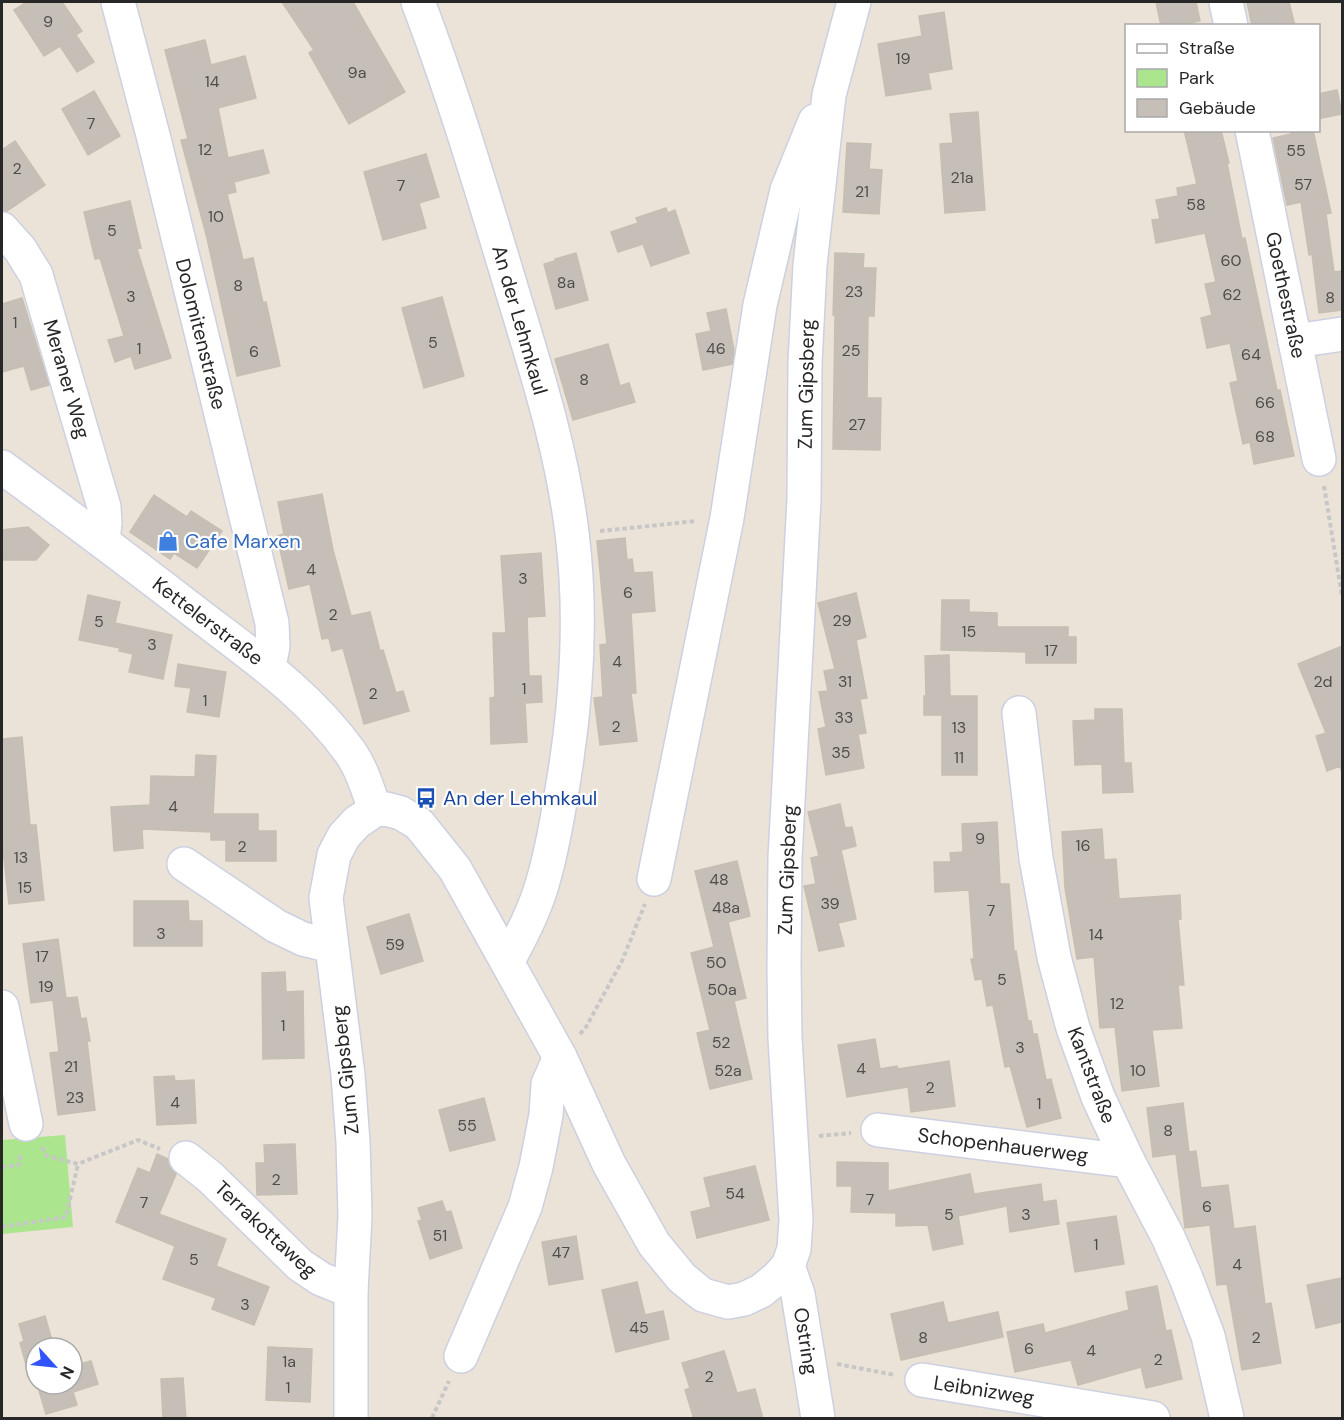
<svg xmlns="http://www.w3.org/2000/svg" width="1344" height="1420" font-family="'DM Sans',sans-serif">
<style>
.green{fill:#abe68f}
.building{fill:#c6bfb7;stroke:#c6bfb1;stroke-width:1.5}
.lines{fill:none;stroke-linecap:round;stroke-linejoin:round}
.minor-casing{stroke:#ccd0e1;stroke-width:36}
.path{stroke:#c7c7c7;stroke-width:4;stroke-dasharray:4.5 3;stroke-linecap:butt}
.minor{stroke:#fff;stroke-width:33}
.labels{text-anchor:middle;stroke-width:4.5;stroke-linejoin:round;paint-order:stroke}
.number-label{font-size:16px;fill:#4f4d4b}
.street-label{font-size:20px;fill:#272727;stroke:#fff}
.shop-label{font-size:20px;fill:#366cbe;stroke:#fff;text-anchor:start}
.transit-label{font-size:20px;fill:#164399;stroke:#fff;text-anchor:start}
</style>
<rect width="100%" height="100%" fill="#ebe3d7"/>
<path class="green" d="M65 1135 73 1227 2 1234V1140Z"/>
<g class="building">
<path d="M27 2H62L82 31 76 35 94 62 77 72 60 46 44 56 14 10Z"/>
<path d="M282 2H353L405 92 349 124 309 53 314 50Z"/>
<path d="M1156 2H1196L1200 21 1176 26H1161Z"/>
<path d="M1247 2H1289L1295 26H1252Z"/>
<path d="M944 12 952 69 928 73 931 89 886 96 878 44 922 36 919 16Z"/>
<path d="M205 40 211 65 245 56 256 98 218 108 228 158 263 150 269 173 234 182 236 192 227 194 243 260 253 258 263 303 266 302 280 366 237 376 207 238 181 140 188 139 165 50Z"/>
<path d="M1337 90 1342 114 1321 118 1318 94Z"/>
<path d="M94 91 120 136 88 155 62 109Z"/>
<path d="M978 112 985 210 945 213 940 144 953 143 950 114Z"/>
<path d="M1184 130H1221L1229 163H1227L1242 239 1245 238 1277 390H1280L1294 456 1254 464 1250 442 1243 444 1230 383 1238 381 1230 343 1207 348 1201 318 1212 315 1205 284 1216 282 1205 233 1156 243 1152 220 1160 219 1156 200 1178 196 1177 188 1197 184Z"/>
<path d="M1291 130H1313L1331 213 1326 214 1334 272 1342 271V310L1319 313 1312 254 1309 255 1301 202 1287 205 1273 138 1291 134Z"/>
<path d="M15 141 45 185 7 211H2V150Z"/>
<path d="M847 143 871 144 869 169 882 170 879 214 843 212Z"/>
<path d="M426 154 439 197 419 203 426 228 383 240 364 172Z"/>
<path d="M130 201 141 248 137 249 171 358 135 369 131 356 115 362 108 340 124 336 100 258 95 259 84 212Z"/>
<path d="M666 208 668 213 675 210 689 253 651 266 643 244 618 252 611 232 638 223 636 218Z"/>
<path d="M576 253 588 300 556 309 544 264 555 261V259Z"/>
<path d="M835 253 864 254 863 268H876L874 316H868L867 398H881L880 450 833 449 835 315H833Z"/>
<path d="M442 297 464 376 424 388 402 308Z"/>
<path d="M22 298 49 385 31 390 24 366 2 372V304Z"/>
<path d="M726 309 734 350 732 364 703 370 696 334 711 331 707 313Z"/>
<path d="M608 344 620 386 629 383 635 402 573 420 555 359Z"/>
<path d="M322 494 333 550 351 616 370 612 380 651 383 650 396 693 403 691 409 711 364 724 343 648 332 651 329 638 322 639 310 584 289 589 277 536 284 534 278 502Z"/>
<path d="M154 495 187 517 191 511 222 531 197 568 174 553 170 559 130 532Z"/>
<path d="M28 527 49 545 36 560H2V530Z"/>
<path d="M625 538 627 560 632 559 634 573 652 572 655 611 631 613 636 693H631L637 741 600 745 594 698 603 697 600 645 607 644 597 541Z"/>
<path d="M541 553 545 616 527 617 529 676H541L542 702 525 703 527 742 491 744 490 698 495 697 493 633H506L501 556Z"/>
<path d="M856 593 866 637 856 640 867 698 860 699 866 733 858 734 864 768 826 775 818 729 826 727 819 692 828 691 824 671 835 669 818 603Z"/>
<path d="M88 595 120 602 115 623 172 635 163 679 129 672 133 654 119 651 120 648 79 640Z"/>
<path d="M942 600H969V612L997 613V627H1068V637H1076V663H1026V652L941 650Z"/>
<path d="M1342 646V772L1340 766 1327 771 1316 736 1326 733 1298 664Z"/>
<path d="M949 655 950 696H977V775H942V715H924V696H926L925 656Z"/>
<path d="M178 664 226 672 219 717 187 712 191 688 175 686Z"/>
<path d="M1095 709H1122L1124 763H1131L1133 792 1103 793 1102 764 1075 765 1073 721 1095 720Z"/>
<path d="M22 737 30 825H36L44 900 9 904 2 841V739Z"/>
<path d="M196 755 216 756 213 814H258V831H276V861H226V840H211V832L142 829 143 848 114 851 111 807 150 805 151 776 195 777Z"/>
<path d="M840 804 845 828 852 827 856 846 841 850 856 919 838 923 844 946 819 951 804 886 816 884 811 858 819 856 808 812Z"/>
<path d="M997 822 1000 884H1009L1014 952 1016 951 1028 1021H1031L1033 1034H1037L1046 1080 1051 1079 1061 1118 1027 1127 1010 1066 1005 1067 993 1005 987 1006 982 979 975 980 971 959H974L969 890 935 892 934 862H951L950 853 963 852 962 824Z"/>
<path d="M1102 829 1104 860 1116 859 1119 899 1180 895 1181 919H1178L1184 985H1178L1182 1028 1152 1030 1159 1086 1122 1091 1115 1027 1100 1028 1094 957 1077 959 1065 888 1062 832Z"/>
<path d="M737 861 750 916 728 922 746 998 734 1001 752 1079 710 1089 697 1033 710 1030 691 953 714 947 695 871Z"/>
<path d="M134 901H188L189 921H202V946H134Z"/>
<path d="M409 914 423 961 381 974 367 927Z"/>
<path d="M58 939 66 998 77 997 81 1019 86 1018 90 1041H87L95 1110 58 1115 50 1053 59 1052 53 1000 31 1003 23 944Z"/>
<path d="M285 972 286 992 303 991 304 1058 263 1059 262 973Z"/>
<path d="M875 1039 880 1069 897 1066 898 1069 949 1061 955 1106 911 1112 908 1087 847 1097 838 1045Z"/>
<path d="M174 1076 175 1081 194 1080 196 1123 157 1125 154 1077Z"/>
<path d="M484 1098 495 1140 450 1151 439 1110Z"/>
<path d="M1183 1103 1189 1152 1153 1157 1147 1108Z"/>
<path d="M295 1144 297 1194 257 1195 256 1163H265L264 1145Z"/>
<path d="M1196 1151 1201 1188 1228 1185 1234 1229 1255 1226 1265 1304 1271 1303 1281 1363 1242 1370 1227 1284 1217 1285 1210 1225 1185 1228 1176 1154Z"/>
<path d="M157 1154 168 1159 169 1165 176 1174 159 1214 226 1239 216 1266 269 1287 254 1325 212 1309 216 1298 163 1279 175 1246 116 1222 138 1168 150 1173Z"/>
<path d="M837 1162 888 1163V1191L970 1174 974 1194 1041 1184 1043 1202 1056 1200 1059 1224 1010 1232 1007 1206 958 1216 963 1244 933 1250 928 1225 896 1226V1213L851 1212 852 1186H837Z"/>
<path d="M755 1166 769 1220 697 1238 691 1212 711 1207 704 1178Z"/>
<path d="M442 1201 446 1212 451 1211 462 1248 430 1259 418 1221 422 1220 418 1208Z"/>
<path d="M1116 1216 1124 1264 1075 1272 1067 1223Z"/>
<path d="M576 1236 583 1279 549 1285 542 1242Z"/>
<path d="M1342 1278V1322L1316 1328 1307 1285Z"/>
<path d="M637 1282 645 1315 663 1311 669 1339 616 1352 602 1290Z"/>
<path d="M1157 1286 1166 1331 1171 1330 1182 1379 1146 1388 1141 1367 1078 1385 1071 1360 1015 1372 1007 1332 1043 1324 1045 1333 1129 1310 1126 1292Z"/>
<path d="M943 1302 948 1323 998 1312 1003 1337 901 1360 891 1314Z"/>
<path d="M45 1316 54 1348H36V1382L35 1378 30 1379 20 1343 24 1341 19 1324Z"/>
<path d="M268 1347 312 1349 310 1402 266 1400Z"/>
<path d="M724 1351 737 1393 755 1389 763 1419H694L685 1390 690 1388 682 1363Z"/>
<path d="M91 1361 98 1384 73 1392 77 1405 46 1414 37 1384H72V1366Z"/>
<path d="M183 1378 186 1419H163L161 1379Z"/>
</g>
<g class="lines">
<g class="minor-casing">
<g id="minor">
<path d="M118 2 154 139 272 623 273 646 269 667"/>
<path d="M418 2C451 88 478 178 505 267 531 355 561 442 572 533 583 620 576 710 561 796 556 827 550 859 541 888 533 914 520 938 508 961"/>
<path d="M1226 2 1231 26"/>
<path d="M1252 130 1319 459"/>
<path d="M2 229 20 249 36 275 104 507 105 523 103 540"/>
<path d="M1295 341 1342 334"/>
<path d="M2 467C66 514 129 561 191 609 249 654 306 691 350 752 362 769 368 790 375 810"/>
<path d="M1019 713 1036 858 1054 957 1073 1028 1098 1097 1128 1161 1168 1237 1186 1278 1208 1336 1227 1418"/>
<path d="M184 864 276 926 303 939 331 946"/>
<path d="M654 879 727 518 760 305 787 190 815 121"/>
<path d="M2 1007 26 1124"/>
<path d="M878 1130 1128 1161"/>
<path d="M186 1158 210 1177 300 1265 321 1279 351 1291"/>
<path d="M788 1266 798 1294 818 1418"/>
<path d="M461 1356 525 1207 536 1167 546 1115 548 1084 560 1057"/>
<path d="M922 1380 1153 1418"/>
<path d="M351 1418V1291L355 1216 353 1142 348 1075 326 898 334 855 344 836 357 822 375 810 386 809 401 813 419 824 455 869 560 1057 609 1164 654 1244 682 1278 703 1295 728 1302 744 1299 761 1291 777 1278 788 1266 794 1249 796 1220 785 1038 784 967 785 858 804 499 805 363 810 265 829 95 854 2"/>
</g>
</g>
<g class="path">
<path d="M1324 486 1342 596"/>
<path d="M600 531 697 521"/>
<path d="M580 1034 586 1027 622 961 645 904"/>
<path d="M819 1136 851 1133"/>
<path d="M42 1147 47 1156 78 1164 138 1140 160 1149"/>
<path d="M2 1167 19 1165 21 1152"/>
<path d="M2 1227 66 1217 78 1164"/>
<path d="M837 1364 895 1375"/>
<path d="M432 1418 449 1381"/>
</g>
<use href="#minor" class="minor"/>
</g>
<defs>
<g id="shop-bare" transform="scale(1.62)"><path d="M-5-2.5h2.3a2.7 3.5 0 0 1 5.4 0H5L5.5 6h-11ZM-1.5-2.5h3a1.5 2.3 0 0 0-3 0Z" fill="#3f7fe0" stroke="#fff" stroke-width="2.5" paint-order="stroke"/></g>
<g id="bus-bare" transform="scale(1.62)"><path d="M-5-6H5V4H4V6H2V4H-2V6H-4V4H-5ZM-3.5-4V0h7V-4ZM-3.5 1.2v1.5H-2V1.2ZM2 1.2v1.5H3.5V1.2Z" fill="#1a4fb4" stroke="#fff" stroke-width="2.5" paint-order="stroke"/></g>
</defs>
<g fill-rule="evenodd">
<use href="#shop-bare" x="168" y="541"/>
<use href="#bus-bare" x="426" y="798"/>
</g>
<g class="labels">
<g class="number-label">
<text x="48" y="27">9</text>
<text x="903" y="64">19</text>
<text x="357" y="78">9a</text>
<text x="212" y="87">14</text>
<text x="91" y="129">7</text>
<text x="205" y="155">12</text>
<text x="1296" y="156">55</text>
<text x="17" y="174">2</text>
<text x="962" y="183">21a</text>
<text x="1303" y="190">57</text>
<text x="401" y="191">7</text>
<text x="862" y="197">21</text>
<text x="1196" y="210">58</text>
<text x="216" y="222">10</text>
<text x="112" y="236">5</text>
<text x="1231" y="266">60</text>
<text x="566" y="288">8a</text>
<text x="238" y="291">8</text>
<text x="854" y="297">23</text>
<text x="1232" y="300">62</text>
<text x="131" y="302">3</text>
<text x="1330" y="303">8</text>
<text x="15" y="328">1</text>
<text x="433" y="348">5</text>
<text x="139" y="354">1</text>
<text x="716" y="354">46</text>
<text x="851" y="356">25</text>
<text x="254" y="357">6</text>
<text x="1251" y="360">64</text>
<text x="584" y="385">8</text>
<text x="1265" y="408">66</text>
<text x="857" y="430">27</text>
<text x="1265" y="442">68</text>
<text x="311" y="575">4</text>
<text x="523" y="584">3</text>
<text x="628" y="598">6</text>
<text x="333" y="620">2</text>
<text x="842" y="626">29</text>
<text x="99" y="627">5</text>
<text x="969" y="637">15</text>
<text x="152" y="650">3</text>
<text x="1051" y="656">17</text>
<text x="617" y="667">4</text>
<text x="845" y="687">31</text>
<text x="1323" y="687">2d</text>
<text x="524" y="694">1</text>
<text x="373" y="699">2</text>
<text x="205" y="706">1</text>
<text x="844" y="723">33</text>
<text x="616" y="732">2</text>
<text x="959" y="733">13</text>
<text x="841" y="758">35</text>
<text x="959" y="763">11</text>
<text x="173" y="812">4</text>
<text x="980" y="844">9</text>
<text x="1083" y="851">16</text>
<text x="242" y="852">2</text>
<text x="21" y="863">13</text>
<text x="719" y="885">48</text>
<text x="25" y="893">15</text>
<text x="830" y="909">39</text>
<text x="726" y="913">48a</text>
<text x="991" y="916">7</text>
<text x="161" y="939">3</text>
<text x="1096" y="940">14</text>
<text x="395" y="950">59</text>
<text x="42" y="962">17</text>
<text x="716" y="968">50</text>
<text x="1002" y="985">5</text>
<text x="46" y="992">19</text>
<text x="722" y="995">50a</text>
<text x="1117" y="1009">12</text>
<text x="283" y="1031">1</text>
<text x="721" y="1048">52</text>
<text x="1020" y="1053">3</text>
<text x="71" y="1072">21</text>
<text x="861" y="1074">4</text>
<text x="728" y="1076">52a</text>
<text x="1138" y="1076">10</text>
<text x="930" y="1093">2</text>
<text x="75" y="1103">23</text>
<text x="175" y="1108">4</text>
<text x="1039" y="1109">1</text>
<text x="467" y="1131">55</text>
<text x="1168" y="1136">8</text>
<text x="276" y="1185">2</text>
<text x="735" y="1199">54</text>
<text x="870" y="1205">7</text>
<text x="144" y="1208">7</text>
<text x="1207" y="1212">6</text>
<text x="949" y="1220">5</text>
<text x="1026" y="1220">3</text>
<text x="440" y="1241">51</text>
<text x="1096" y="1250">1</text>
<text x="561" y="1258">47</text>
<text x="194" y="1265">5</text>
<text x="1237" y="1270">4</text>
<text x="245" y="1310">3</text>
<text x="639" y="1333">45</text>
<text x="923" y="1343">8</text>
<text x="1256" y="1343">2</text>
<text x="1029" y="1354">6</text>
<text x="1091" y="1356">4</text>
<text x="1158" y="1365">2</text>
<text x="289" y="1367">1a</text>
<text x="709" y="1382">2</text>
<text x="288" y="1393">1</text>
</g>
<g class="street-label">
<text transform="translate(1286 295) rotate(78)" y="7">Goethestraße</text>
<text transform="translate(520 320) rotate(74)" y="7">An der Lehmkaul</text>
<text transform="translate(201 334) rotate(76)" y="7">Dolomitenstraße</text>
<text transform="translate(67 379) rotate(74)" y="7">Meraner Weg</text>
<text transform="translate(806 384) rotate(-89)" y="7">Zum Gipsberg</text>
<text transform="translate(208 621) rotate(37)" y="7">Kettelerstraße</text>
<text transform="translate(787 870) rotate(-88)" y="7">Zum Gipsberg</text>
<text transform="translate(345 1070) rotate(-96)" y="7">Zum Gipsberg</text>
<text transform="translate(1092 1075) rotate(69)" y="7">Kantstraße</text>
<text transform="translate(1003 1145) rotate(7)" y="7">Schopenhauerweg</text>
<text transform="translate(266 1229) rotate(43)" y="7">Terrakottaweg</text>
<text transform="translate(806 1341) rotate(81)" y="7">Ostring</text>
<text transform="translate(984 1390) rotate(9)" y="7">Leibnizweg</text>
</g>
<g class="shop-label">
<text x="185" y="548">Cafe Marxen</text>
</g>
<g class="transit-label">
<text x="443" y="805">An der Lehmkaul</text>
</g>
</g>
<rect width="1344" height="1420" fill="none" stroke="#272727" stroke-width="6"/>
<rect x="1125" y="24" width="195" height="108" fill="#ffffff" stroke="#a9a9a9" stroke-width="1.5"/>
<rect x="1137" y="44" width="30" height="9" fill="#ffffff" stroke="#a9a9a9" stroke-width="1.5"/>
<text x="1179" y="54" font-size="18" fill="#272727">Straße</text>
<rect x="1137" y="69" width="30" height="18" fill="#abe68f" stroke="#a9a9a9" stroke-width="1.5"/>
<text x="1179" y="84" font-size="18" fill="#272727">Park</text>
<rect x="1137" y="99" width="30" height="18" fill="#c6bfb7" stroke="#a9a9a9" stroke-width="1.5"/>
<text x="1179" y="114" font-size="18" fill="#272727">Gebäude</text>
<g transform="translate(54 1366) rotate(117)"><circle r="28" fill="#ffffff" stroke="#a9a9a9" stroke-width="1.5"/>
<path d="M0-4.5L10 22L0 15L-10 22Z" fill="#3053ff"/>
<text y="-9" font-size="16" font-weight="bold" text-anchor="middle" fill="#272727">N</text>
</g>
</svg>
